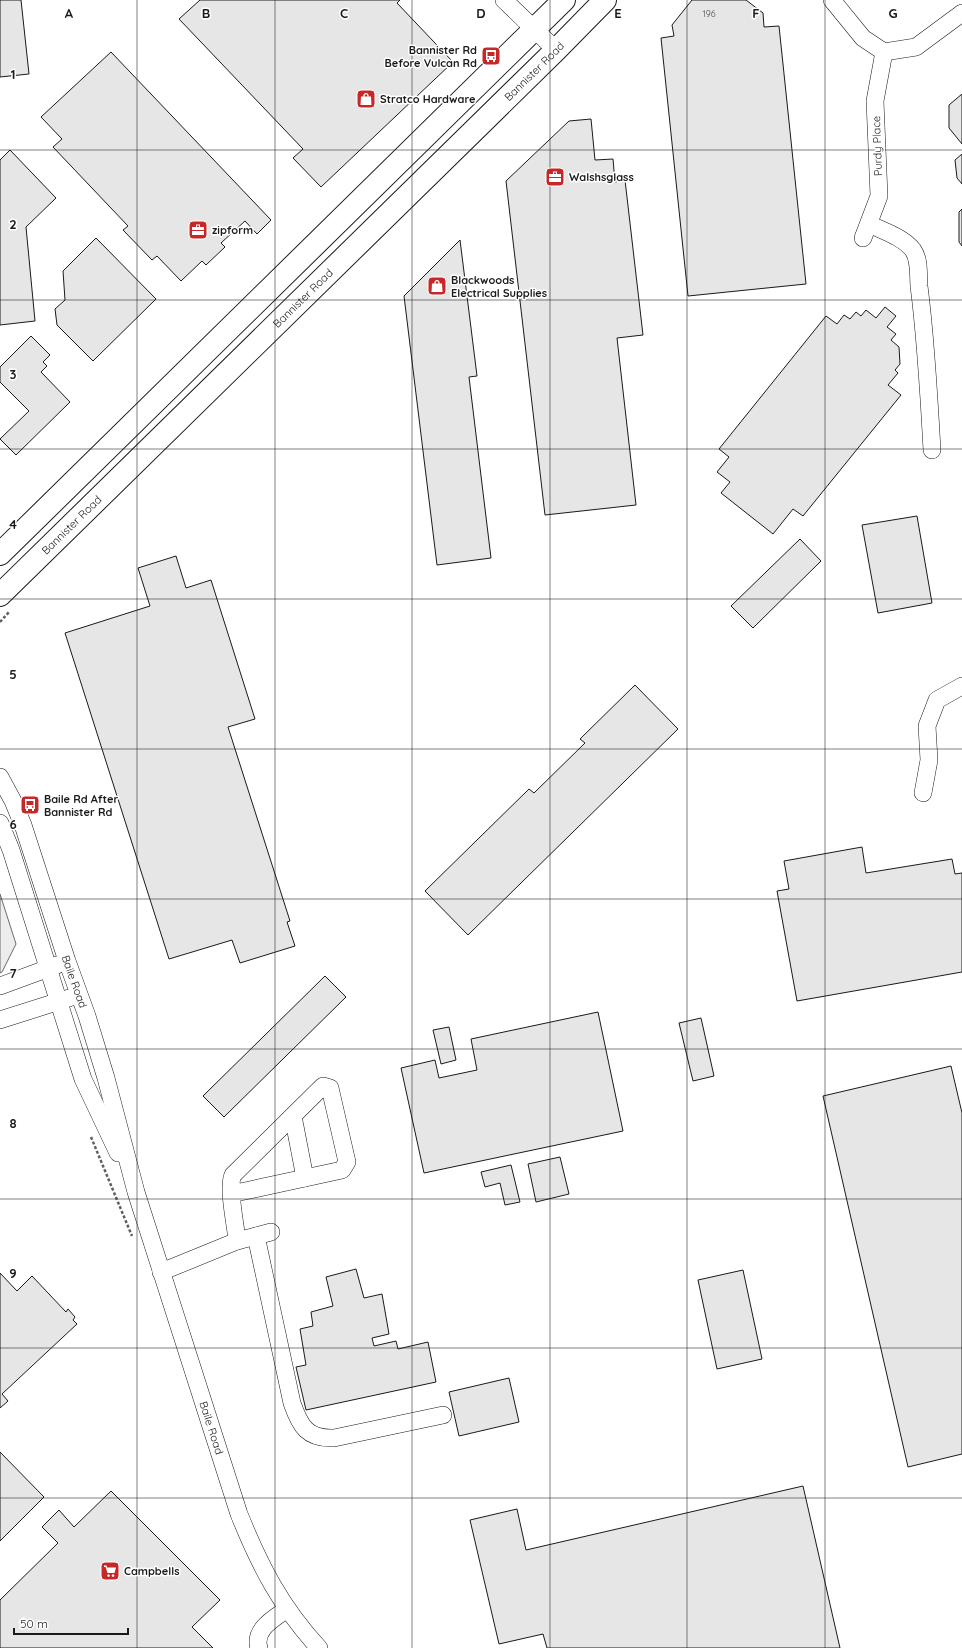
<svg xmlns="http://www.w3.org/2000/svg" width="962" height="1648" font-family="Quicksand,sans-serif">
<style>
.built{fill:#ededed;stroke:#6a6a6a}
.building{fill:#e6e6e6;stroke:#1a1a1a}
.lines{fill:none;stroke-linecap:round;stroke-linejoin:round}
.minor-casing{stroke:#1a1a1a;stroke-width:18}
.major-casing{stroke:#1a1a1a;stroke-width:24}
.path{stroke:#5f5f5f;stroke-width:2.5;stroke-dasharray:3 2;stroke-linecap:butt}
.minor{stroke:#fff;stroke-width:17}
.major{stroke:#fff;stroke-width:22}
.grid{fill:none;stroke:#1a1a1a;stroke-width:1;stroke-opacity:0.55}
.labels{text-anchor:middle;stroke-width:3;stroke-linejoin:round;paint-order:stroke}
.number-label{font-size:9px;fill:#4d4d4d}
.poi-label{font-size:11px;font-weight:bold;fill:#1a1a1a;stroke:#fff;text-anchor:start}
.street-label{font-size:11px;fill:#1a1a1a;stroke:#fff}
.grid-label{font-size:13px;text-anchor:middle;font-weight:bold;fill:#1a1a1a;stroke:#fff;stroke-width:3;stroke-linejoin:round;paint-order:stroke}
</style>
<rect width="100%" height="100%" fill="#fff"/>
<path class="built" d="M0 894 16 944 2 972 0 973Z"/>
<g class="building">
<path d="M0 0H21L29 74 0 77Z"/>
<path d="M200 0H400L397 3 453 62 321 187 293 158 303 149 179 19Z"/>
<path d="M692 0H746L763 13 764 27 779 26 806 284 688 296 661 38 674 36 672 25Z"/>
<path d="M111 52 271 220 257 234 245 221 221 243 225 247 206 265 202 261 181 281 157 256 152 260 123 230 128 226 53 147 62 139 41 117Z"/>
<path d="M962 94V144L949 128V105Z"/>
<path d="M591 119 595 160 613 159 615 182 625 180 643 335 617 338 636 505 545 515 506 181 569 121Z"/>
<path d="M10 150 56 198 26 227 35 321 0 325V160Z"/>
<path d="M962 154V184L957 178 955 160Z"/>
<path d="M962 209V246L959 242V212Z"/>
<path d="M96 238 156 299 93 361 57 325 55 309 65 300 63 271Z"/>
<path d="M460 240 477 376 469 377 491 558 437 565 404 296Z"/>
<path d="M885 307 896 316 887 327 896 334 891 340 899 347 900 364 895 370 898 373 888 385 901 395 803 516 793 509 773 534 721 493 730 482 717 472 729 457 719 449 826 316 837 324 844 315 850 319 856 312 861 316 866 310 876 318Z"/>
<path d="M31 336 50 355 43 362 47 366 41 372 70 402 16 455 0 439 29 411 0 382V367Z"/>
<path d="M917 516 932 603 878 613 862 525Z"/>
<path d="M800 539 821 561 753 628 731 606Z"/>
<path d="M176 556 186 588 211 580 255 719 228 727 290 921 287 922 295 946 240 963 232 940 169 959 65 633 150 606 138 568Z"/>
<path d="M635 685 678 729 468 935 425 891 529 789 534 793 585 743 580 739Z"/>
<path d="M862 847 866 873 952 859 955 874 962 873V972L797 1001 777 891 789 889 784 861Z"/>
<path d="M325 976 346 997 224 1117 203 1096Z"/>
<path d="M598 1012 623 1131 424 1173 401 1068 435 1060 439 1078 477 1070 471 1039Z"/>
<path d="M701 1018 714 1076 693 1081 679 1023Z"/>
<path d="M449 1027 456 1060 441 1064 433 1030Z"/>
<path d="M951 1066 962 1113V1454L908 1467 823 1096Z"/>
<path d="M560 1157 569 1194 536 1202 528 1164Z"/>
<path d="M511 1165 520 1202 505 1205 500 1183 485 1187 481 1172Z"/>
<path d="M356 1269 364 1298 382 1294 389 1334 372 1338 374 1346 396 1341 398 1349 428 1342 436 1382 306 1410 296 1367 306 1365 300 1329 313 1326 311 1312 333 1306 326 1277Z"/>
<path d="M743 1270 762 1359 717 1369 698 1280Z"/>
<path d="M0 1273 17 1291 32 1276 66 1312 68 1309 75 1317 73 1320 77 1324 2 1394 8 1401 0 1408Z"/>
<path d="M509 1378 519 1422 459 1436 449 1392Z"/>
<path d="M0 1452 44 1497 0 1541Z"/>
<path d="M803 1486 840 1648H547L543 1634 499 1644 470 1520 517 1509 526 1550Z"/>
<path d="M111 1491 220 1600 192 1627 213 1648H0V1600L58 1543 42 1527 59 1510 74 1527Z"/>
</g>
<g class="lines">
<g class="minor-casing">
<g id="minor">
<path d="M504 0 556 50"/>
<path d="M832 0 863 38 884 52 916 47 962 13"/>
<path d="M869 224C883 231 903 237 913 250 920 260 918 274 919 286 926 340 929 395 932 450"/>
<path d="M863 238 879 196 875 101 884 52"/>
<path id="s1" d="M0 777 13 801 23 825 67 961 87 1016 106 1078 136 1192 239 1514C260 1566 281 1607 319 1648"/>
<path d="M923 793 929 760 927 726 937 700 962 686"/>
<path d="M0 823 11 850 83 1079 118 1153"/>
<path d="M0 986 57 965"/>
<path d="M0 1020 69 998"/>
<path d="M293 1116 305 1178"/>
<path d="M231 1194 342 1170 347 1162 330 1088 323 1086 233 1175C227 1187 236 1226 237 1241"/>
<path d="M256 1236 292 1403C300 1426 307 1439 334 1438L443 1415"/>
<path d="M161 1272 237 1241 271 1232"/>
<path d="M259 1648C253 1629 275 1618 287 1609"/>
</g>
</g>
<g class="major-casing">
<g id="major">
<path d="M0 554 564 0"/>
<path id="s2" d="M0 595 556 50 605 0"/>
</g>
</g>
<g class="path">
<path d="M0 622 9 612"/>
<path d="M91 1137 132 1236"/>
</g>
<use href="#minor" class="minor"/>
<use href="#major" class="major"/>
</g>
<path class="grid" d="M137 0V1648M275 0V1648M412 0V1648M550 0V1648M687 0V1648M825 0V1648M0 150H962M0 300H962M0 449H962M0 599H962M0 749H962M0 899H962M0 1049H962M0 1199H962M0 1348H962M0 1498H962"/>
<defs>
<g id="bus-square" transform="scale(1)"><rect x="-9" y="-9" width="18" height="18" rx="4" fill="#c62828" stroke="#fff"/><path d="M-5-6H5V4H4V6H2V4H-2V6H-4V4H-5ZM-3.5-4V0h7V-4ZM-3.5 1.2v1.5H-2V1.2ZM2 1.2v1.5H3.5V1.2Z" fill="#fff"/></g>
<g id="shop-square" transform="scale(1)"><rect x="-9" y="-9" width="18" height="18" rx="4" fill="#c62828" stroke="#fff"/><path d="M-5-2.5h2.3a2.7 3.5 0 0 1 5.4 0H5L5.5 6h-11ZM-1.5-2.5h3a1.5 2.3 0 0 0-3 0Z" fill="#fff"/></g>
<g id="office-square" transform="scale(1)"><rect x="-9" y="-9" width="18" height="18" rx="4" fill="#c62828" stroke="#fff"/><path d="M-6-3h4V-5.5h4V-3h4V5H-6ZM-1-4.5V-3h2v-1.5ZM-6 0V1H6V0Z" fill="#fff"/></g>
<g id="supermarket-square" transform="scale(1)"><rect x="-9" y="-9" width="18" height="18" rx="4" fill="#c62828" stroke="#fff"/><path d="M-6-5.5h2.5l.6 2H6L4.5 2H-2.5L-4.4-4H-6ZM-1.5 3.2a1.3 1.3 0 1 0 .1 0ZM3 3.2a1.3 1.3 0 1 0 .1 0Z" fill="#fff"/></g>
</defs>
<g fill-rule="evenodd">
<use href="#bus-square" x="491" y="56"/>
<use href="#shop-square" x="366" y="99"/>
<use href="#office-square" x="555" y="177"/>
<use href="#office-square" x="198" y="230"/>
<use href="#shop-square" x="437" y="286"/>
<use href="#bus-square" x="30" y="805"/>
<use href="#supermarket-square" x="110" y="1571"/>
</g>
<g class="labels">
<g class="number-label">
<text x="709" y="17">196</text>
</g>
<g class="poi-label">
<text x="477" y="54" text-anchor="end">Bannister Rd<tspan x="477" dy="13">Before Vulcan Rd</tspan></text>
<text x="380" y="103">Stratco Hardware</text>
<text x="569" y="181">Walshsglass</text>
<text x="212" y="234">zipform</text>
<text x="451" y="284">Blackwoods<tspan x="451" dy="13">Electrical Supplies</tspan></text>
<text x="44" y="803">Baile Rd After<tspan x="44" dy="13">Bannister Rd</tspan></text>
<text x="124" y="1575">Campbells</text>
</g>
<g class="street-label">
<text dy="4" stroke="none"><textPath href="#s2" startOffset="748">Bannister Road</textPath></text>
<text transform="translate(877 146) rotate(-92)" y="4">Purdy Place</text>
<text dy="4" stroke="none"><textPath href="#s2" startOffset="424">Bannister Road</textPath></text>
<text dy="4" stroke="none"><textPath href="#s2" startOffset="100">Bannister Road</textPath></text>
<text dy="4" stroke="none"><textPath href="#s1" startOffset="218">Baile Road</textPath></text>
<text dy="4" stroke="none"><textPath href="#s1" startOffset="685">Baile Road</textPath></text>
</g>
</g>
<g class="grid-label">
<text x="69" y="18">A</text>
<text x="206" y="18">B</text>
<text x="344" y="18">C</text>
<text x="481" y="18">D</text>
<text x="618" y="18">E</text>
<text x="756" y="18">F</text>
<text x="893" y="18">G</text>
<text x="13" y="79">1</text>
<text x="13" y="229">2</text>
<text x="13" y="379">3</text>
<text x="13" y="529">4</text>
<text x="13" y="679">5</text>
<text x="13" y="829">6</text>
<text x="13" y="978">7</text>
<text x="13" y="1128">8</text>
<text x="13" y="1278">9</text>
</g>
<path d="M14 1628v6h114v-6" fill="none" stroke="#1a1a1a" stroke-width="2"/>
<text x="20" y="1628" font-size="12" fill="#1a1a1a" stroke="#ffffff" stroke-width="3" paint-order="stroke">50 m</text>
</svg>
